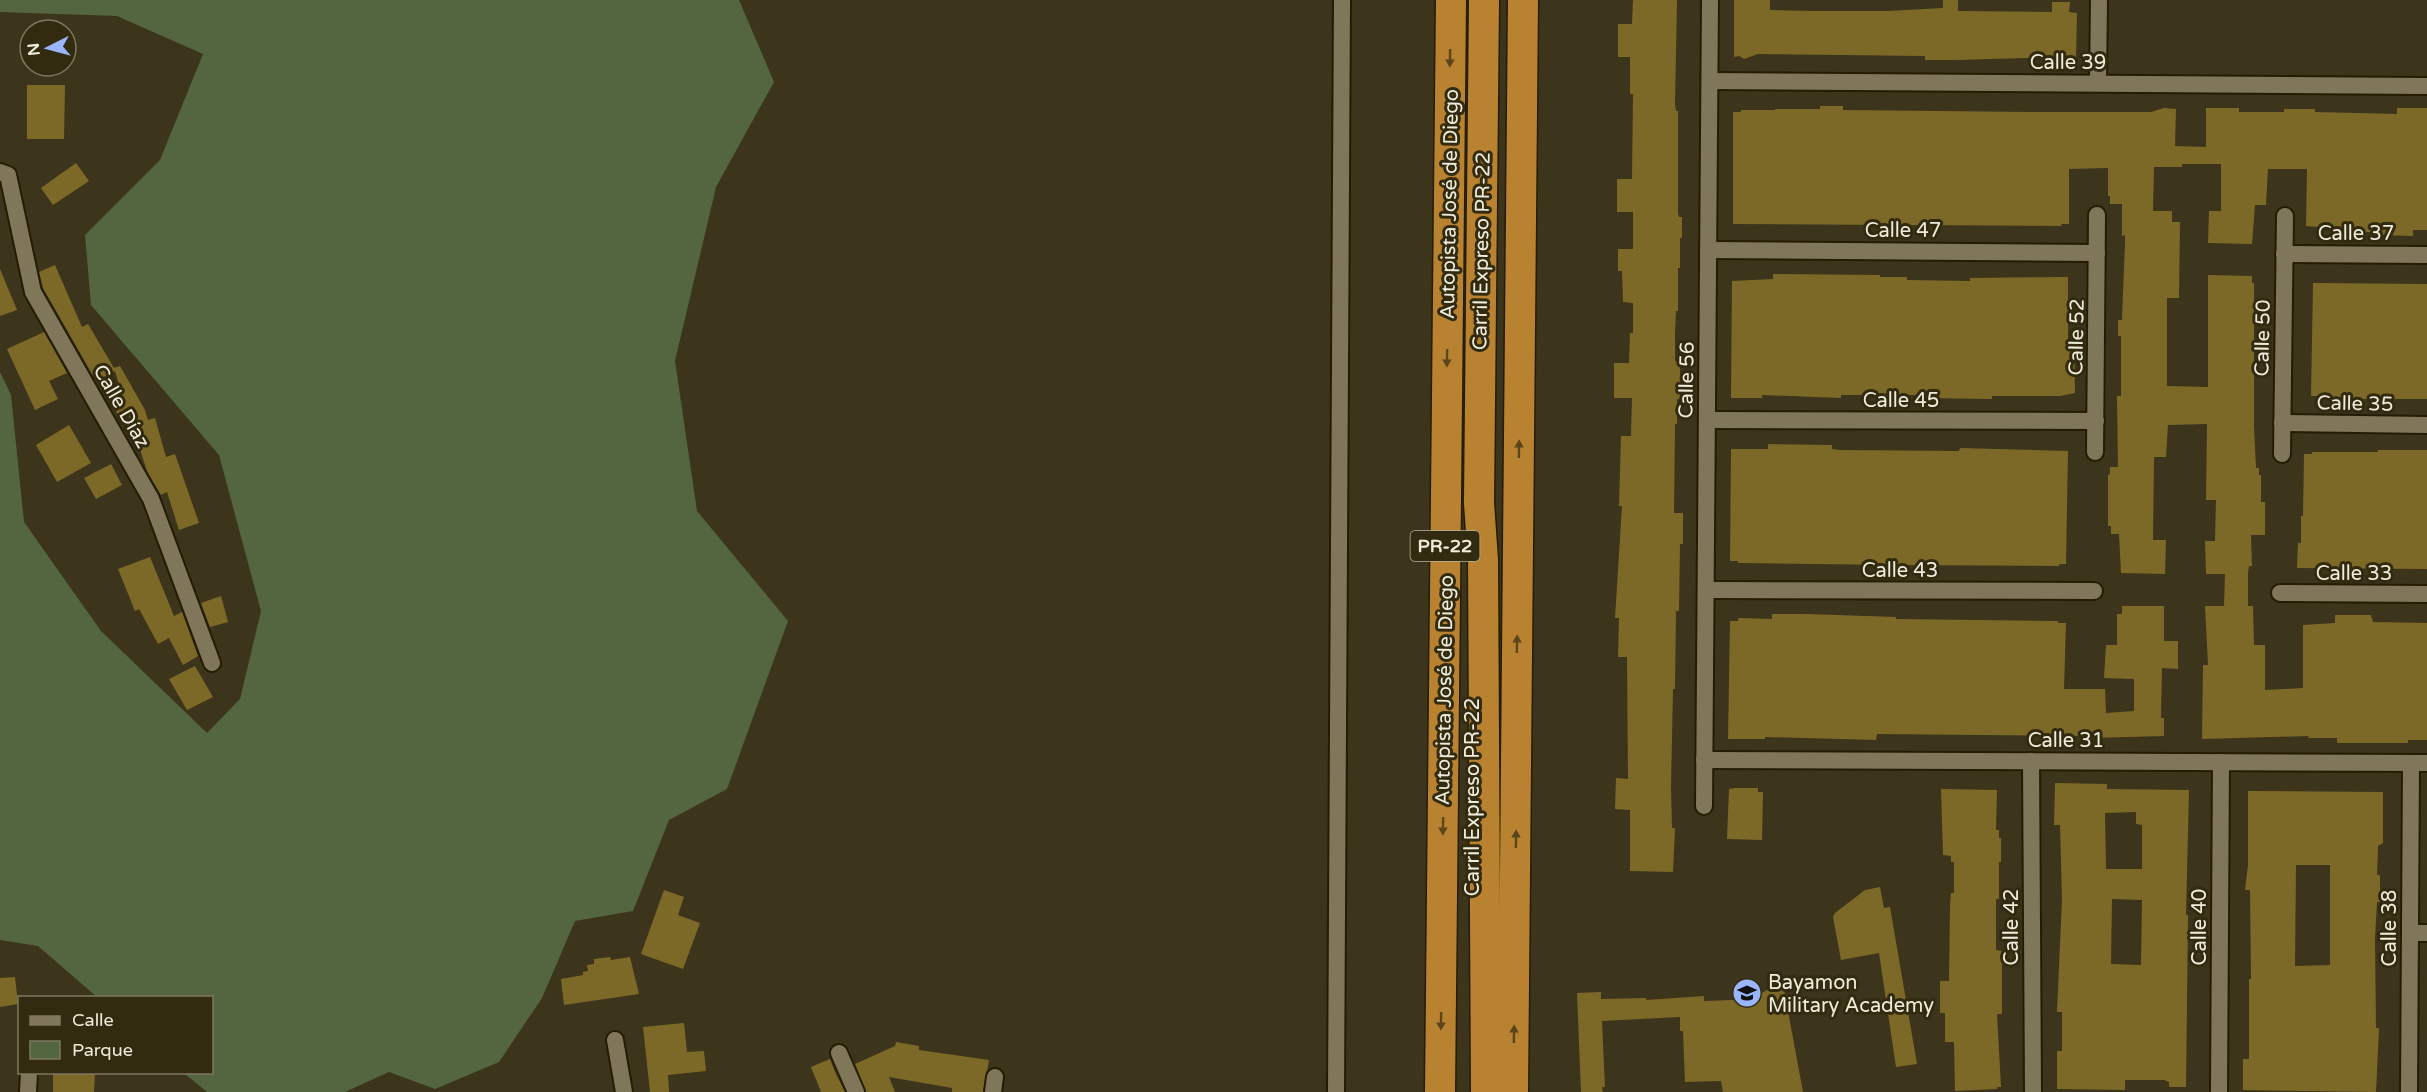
<svg xmlns="http://www.w3.org/2000/svg" width="2427" height="1092" font-family="'Varela Round',sans-serif">
<style>
.green{fill:#536640}
.building{fill:#7d6927;fill-rule:evenodd}
.lines{fill:none;stroke-linecap:round;stroke-linejoin:round}
.minor-casing{stroke:#241c03;stroke-width:20}
.motorway-casing{stroke:#241c03;stroke-width:33}
.minor{stroke:#80775b;stroke-width:16}
.motorway{stroke:#b98230;stroke-width:30}
.oneway{fill:#5b451a}
.labels{text-anchor:middle;stroke-width:6;stroke-linejoin:round;paint-order:stroke}
.shield{fill:#332b10;stroke:#b7b29f;stroke-width:1.5}
.shield-label{font-size:18px;font-weight:bold;fill:#f0ecdc}
.street-label{font-size:20px;fill:#f0ecdc;stroke:#332b10}
.poi-label{font-size:20px;fill:#f0ecdc;stroke:#332b10;text-anchor:start}
</style>
<rect width="100%" height="100%" fill="#3d351b"/>
<path class="green" d="M0 0H739L774 82 716 187 675 361 697 511 788 621 727 789 669 820 633 911 575 921 542 998 499 1062 435 1089 389 1072 345 1092H207L184 1073 212 1072V998L97 997 38 946 0 940V372L11 395 24 522 101 631 207 733 240 699 261 611 219 455 91 305 85 235 160 160 203 54 117 16 0 12Z"/>
<g class="building">
<path d="M1633 0H1677L1675 104 1676 111H1678V214L1679 217H1682V238H1680V268H1678V311H1676L1675 334V361H1680V399H1677V424H1675L1674 513H1683V544H1680L1679 611H1676L1675 689H1673L1671 787 1672 828H1675L1673 872 1630 871V810L1615 809 1616 778 1628 779 1627 657H1618L1619 618H1615L1622 506H1619L1621 436H1631L1632 398H1614V363H1629L1630 333H1633V303L1623 302 1622 271H1618V249H1633V212H1617V179H1632L1633 94H1630V57H1618V24H1632Z"/>
<path d="M1734 0H1770V10L1813 11H1888L1943 8V0H1958V11L2052 12V2H2070L2069 12 2077 13 2076 57 2062 55 2063 57 1957 60H1925V56L1758 54 1744 59 1739 56 1734 57Z"/>
<path d="M27 85H65L64 139H27Z"/>
<path d="M1820 106H1843V110L2031 112H2151L2164 108 2176 109 2175 146 2206 147V108H2239V112H2284V109H2315V112L2397 114V108H2427V230H2413V236L2380 235V232H2344L2343 229 2306 226 2307 169H2268L2266 205H2255L2252 244 2208 243 2209 211H2221V164H2182V167H2154L2153 211H2172V222H2180L2179 298H2167V386L2208 387V275L2252 276V283H2254V427L2256 468H2259V475H2261V502H2265V535H2251L2252 566H2249L2248 573V606H2253L2254 645H2265V690L2303 688V625L2335 623V615H2371L2373 622 2427 623V740H2408V743H2337V738H2308L2309 736 2202 739 2203 665H2208L2205 606H2224L2225 574H2206L2205 541H2215L2216 500H2206L2207 424 2168 425 2166 457H2154L2153 540H2166L2165 574 2121 573 2119 534H2111V526H2108V475L2110 474V467H2118L2117 396H2121V336H2118V320H2122L2125 243V235L2122 236V204H2110V196H2108V168L2069 169V224H2061L2062 226 1733 224V112H1741V110H1775V109H1820Z"/>
<path d="M76 163 89 181 53 205 41 188Z"/>
<path d="M55 265 82 327 88 324 114 368 120 366 145 410 148 420 155 418 166 457 175 454 199 523 179 530 167 492 161 495 147 471 127 410 118 415 111 402 122 395 115 371 96 381 43 288 39 272Z"/>
<path d="M0 269 17 310 0 316Z"/>
<path d="M1773 274 1880 275V277H1907V280L1970 281V278L2068 277V343H2074L2075 393 2060 396H1992V399L1923 398V395H1841V398L1762 395V398H1731L1732 281 1773 279Z"/>
<path d="M2313 283 2427 284V399H2319V396H2311Z"/>
<path d="M44 332 67 373 49 381 58 399 35 410 7 349Z"/>
<path d="M69 425 91 463 57 482 36 445Z"/>
<path d="M1768 444 1832 445V449L1841 450 1959 451 1960 448 2068 451 2066 564H2059V566L1891 565 1738 563V561H1730L1731 449H1768Z"/>
<path d="M2378 450H2427V569L2297 568 2298 543H2301V516H2303L2304 454H2312V452H2378Z"/>
<path d="M111 464 122 485 96 499 84 478Z"/>
<path d="M150 557 174 616 182 612 198 656 183 665 169 638 158 644 139 609 135 611 118 569Z"/>
<path d="M221 596 228 622 210 627 201 603Z"/>
<path d="M2122 606H2164V641H2178V669L2162 668 2161 718H2164V736L2090 738V736L1877 734 1876 740 1765 737V739H1728L1730 621H1738V618L1772 619V614H1806L1896 617V619L2058 621V623H2066L2064 689H2105L2106 713 2134 711V679L2104 678 2106 645H2117V614H2122Z"/>
<path d="M195 666 213 697 187 710 169 679Z"/>
<path d="M2055 783 2107 784V789L2189 790 2186 915H2188L2186 1087H2169V1082L2164 1080H2125V1090L2057 1089V1051H2062V1012H2057L2062 899 2060 825H2054ZM2136 812V824L2142 825V869H2106L2105 813ZM2112 899 2142 900 2141 965 2111 964Z"/>
<path d="M1735 788H1758V792H1763L1762 840 1727 839 1729 789Z"/>
<path d="M1941 789 1997 790 1996 830H1999V838H2001V862H1999V899H1996V950L2002 951V1014H1997L2001 1087H1997V1089L1955 1091 1954 1042H1945V1013H1940V981H1949L1950 905 1951 893H1954V862H1951V856L1943 855Z"/>
<path d="M2248 791 2383 792V843L2378 846 2377 875H2380V902H2377L2375 939 2376 1028H2379L2376 1092 2243 1090V1059H2249V979H2251L2250 890H2245L2248 865ZM2296 865H2330V965L2295 966Z"/>
<path d="M1880 887 1884 908 1890 907 1917 1064 1896 1067 1879 953 1841 960 1833 917 1835 913 1865 890Z"/>
<path d="M664 890 684 897 678 915 700 923 683 969 641 954Z"/>
<path d="M610 957 611 960 630 957 639 994 564 1005 561 979 583 975V972L588 971 587 965 594 964V959Z"/>
<path d="M15 977 18 1004 0 1007V978Z"/>
<path d="M1783 984 1803 1092H1723L1721 1081 1685 1082 1683 1031H1680V1017L1602 1021 1605 1087H1602L1603 1092H1581L1577 993 1601 992V999L1646 998V1000L1704 996V1001L1733 1000 1756 997 1773 986Z"/>
<path d="M684 1023 687 1052 704 1051 706 1071 668 1075 669 1092H650L643 1027Z"/>
<path d="M896 1042 919 1046V1050L989 1060 983 1092H952V1088L889 1077 895 1092H866L855 1064 895 1046Z"/>
<path d="M830 1059 835 1072 845 1092H821L811 1067Z"/>
<path d="M53 1072H95L94 1092H53Z"/>
</g>
<g class="lines">
<g class="minor-casing">
<g id="minor">
<path d="M1710 81 2427 86"/>
<path d="M2098 83 2099 0"/>
<path d="M0 172 8 175 33 292 151 499 212 663"/>
<path d="M1708 250 2097 253"/>
<path d="M2284 254 2427 255"/>
<path d="M1707 420 2096 421"/>
<path d="M2282 423 2427 425"/>
<path d="M2095 452 2097 215"/>
<path d="M2282 454 2285 216"/>
<path d="M1706 590 2094 591"/>
<path d="M2280 593 2427 594"/>
<path d="M1704 760 2427 763"/>
<path d="M2031 761 2033 1092"/>
<path d="M1704 806 1710 0"/>
<path d="M2410 933H2427"/>
<path d="M615 1040 624 1092"/>
<path d="M839 1053 856 1092"/>
<path d="M28 1092 29 1072"/>
<path d="M993 1092 995 1077"/>
<path d="M1336 1092 1342 0"/>
<path d="M2219 1092 2221 762"/>
<path d="M2409 1092 2411 764"/>
</g>
</g>
<g class="motorway-casing">
<g id="motorway">
<path d="M1484 0 1479 503 1483 560 1486 1092"/>
<path d="M1440 1092 1451 0"/>
<path d="M1513 1092 1523 0"/>
</g>
</g>
<use href="#minor" class="minor"/>
<use href="#motorway" class="motorway"/>
</g>
<defs><path id="oneway-solid" d="M-6-.8H1V-3.2L6.5 0L1 3.2V.8H-6Z" transform="scale(1.5)"/></defs>
<g class="oneway">
<use href="#oneway-solid" transform="translate(1450 58) rotate(91)"/>
<use href="#oneway-solid" transform="translate(1447 358) rotate(91)"/>
<use href="#oneway-solid" transform="translate(1519 449) rotate(-89)"/>
<use href="#oneway-solid" transform="translate(1517 644) rotate(-89)"/>
<use href="#oneway-solid" transform="translate(1443 826) rotate(91)"/>
<use href="#oneway-solid" transform="translate(1516 839) rotate(-89)"/>
<use href="#oneway-solid" transform="translate(1441 1021) rotate(91)"/>
<use href="#oneway-solid" transform="translate(1514 1034) rotate(-89)"/>
</g>
<defs>
<g id="school-disc" transform="scale(1.5)"><circle r="9.5" fill="#9bb5fd" stroke="#332b10"/><path d="M0-5L7-2L0 1L-7-2ZM-4 1L0 2.5L4 1V4Q0 6-4 4Z" fill="#111"/></g>
</defs>
<g fill-rule="evenodd">
<use href="#school-disc" x="1747" y="993"/>
</g>
<g class="labels">
<rect class="shield" x="1410.5" y="531" width="69" height="30" rx="4.5"/>
<g class="shield-label">
<text x="1445" y="552">PR-22</text>
</g>
<g class="street-label">
<text x="2068" y="69">Calle 39</text>
<text transform="translate(1449 204) rotate(-89)" y="7">Autopista José de Diego</text>
<text x="1903" y="237">Calle 47</text>
<text x="2356" y="240">Calle 37</text>
<text transform="translate(1481 251) rotate(-89)" y="7">Carril Expreso PR-22</text>
<text transform="translate(2076 337) rotate(-89)" y="7">Calle 52</text>
<text transform="translate(2262 338) rotate(-89)" y="7">Calle 50</text>
<text transform="translate(1686 380) rotate(-89)" y="7">Calle 56</text>
<text x="1901" y="407">Calle 45</text>
<text transform="translate(2355 403) rotate(1)" y="7">Calle 35</text>
<text transform="translate(122 406) rotate(60)" y="7">Calle Díaz</text>
<text x="1900" y="577">Calle 43</text>
<text x="2354" y="580">Calle 33</text>
<text transform="translate(1444 690) rotate(-89)" y="7">Autopista José de Diego</text>
<text x="2066" y="747">Calle 31</text>
<text transform="translate(1472 797) rotate(-90)" y="7">Carril Expreso PR-22</text>
<text transform="translate(2011 927) rotate(-90)" y="7">Calle 42</text>
<text transform="translate(2199 927) rotate(-90)" y="7">Calle 40</text>
<text transform="translate(2389 928) rotate(-90)" y="7">Calle 38</text>
</g>
<g class="poi-label">
<text x="1768" y="989">Bayamon<tspan x="1768" dy="23">Military Academy</tspan></text>
</g>
</g>
<rect x="18" y="996" width="195" height="78" fill="#332b10" stroke="#7f7862" stroke-width="1.5"/>
<rect x="30" y="1016" width="30" height="9" fill="#80775b" stroke="#7f7862" stroke-width="1.5"/>
<text x="72" y="1026" font-size="18" fill="#f0ecdc">Calle</text>
<rect x="30" y="1041" width="30" height="18" fill="#536640" stroke="#7f7862" stroke-width="1.5"/>
<text x="72" y="1056" font-size="18" fill="#f0ecdc">Parque</text>
<g transform="translate(48 48) rotate(264)"><circle r="28" fill="#332b10" stroke="#7f7862" stroke-width="1.5"/>
<path d="M0-4.5L10 22L0 15L-10 22Z" fill="#9bb5fd"/>
<text y="-9" font-size="16" font-weight="bold" text-anchor="middle" fill="#f0ecdc">N</text>
</g>
</svg>
